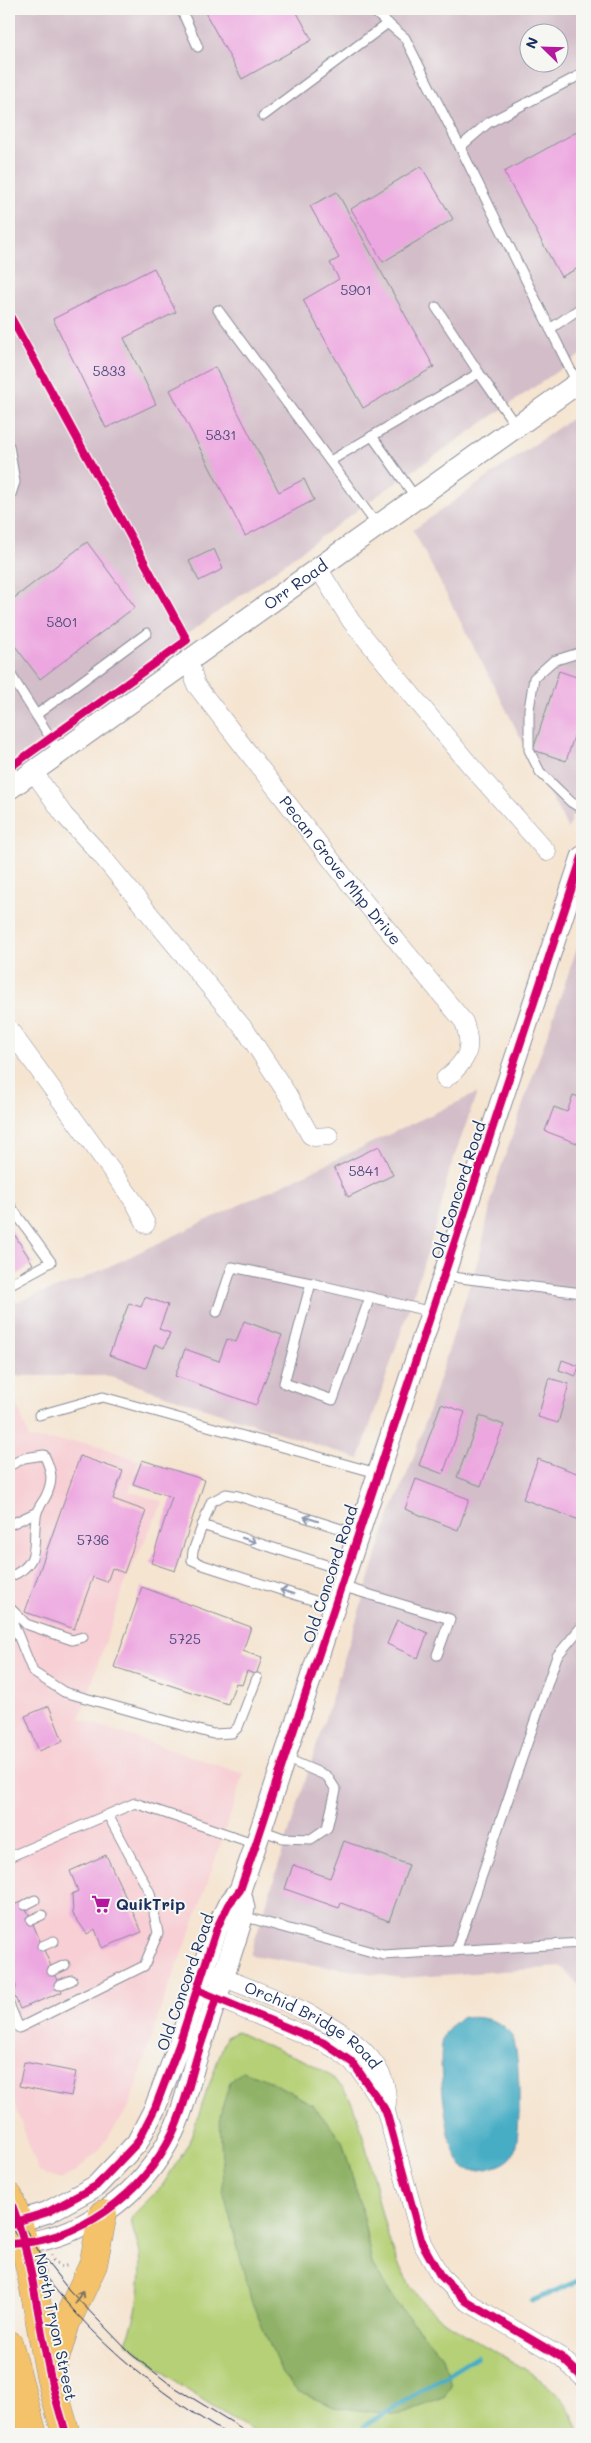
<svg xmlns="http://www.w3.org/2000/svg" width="591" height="2443" font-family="Mali,sans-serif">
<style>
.built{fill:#f7cfd4}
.industrial{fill:#d2bdc8;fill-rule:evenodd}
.green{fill:#b5d076;stroke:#68806a;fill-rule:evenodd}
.forest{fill:#90b267;stroke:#567062}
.water{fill:#46adc5;stroke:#306e92}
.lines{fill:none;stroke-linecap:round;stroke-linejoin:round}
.stream{stroke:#46adc5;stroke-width:5}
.building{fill:#eda7e0}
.service-casing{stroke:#888a97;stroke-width:11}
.minor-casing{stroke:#888a97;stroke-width:19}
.tertiary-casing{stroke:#888a97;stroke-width:23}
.primary-casing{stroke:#888a97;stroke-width:29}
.path{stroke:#888a97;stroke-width:3;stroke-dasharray:1 4;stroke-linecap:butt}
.service{stroke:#fff;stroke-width:9}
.minor{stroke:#fff;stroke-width:18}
.tertiary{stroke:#fff;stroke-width:21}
.primary{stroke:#f3c26a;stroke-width:28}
.tram{stroke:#1b2f5e;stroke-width:1}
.cycleway-casing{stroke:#f6f6f2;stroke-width:11}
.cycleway{stroke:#d6006c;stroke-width:8}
.oneway{stroke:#8d97ae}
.oneway2{stroke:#7c7163}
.labels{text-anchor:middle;stroke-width:4;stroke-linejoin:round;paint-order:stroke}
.number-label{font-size:14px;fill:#504d7e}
.street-label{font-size:16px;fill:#1b2f5e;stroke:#f6f6f2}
.poi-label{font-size:16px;font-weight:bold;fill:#1b2f5e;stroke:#f6f6f2;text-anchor:start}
</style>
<rect width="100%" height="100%" fill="#f6f6f2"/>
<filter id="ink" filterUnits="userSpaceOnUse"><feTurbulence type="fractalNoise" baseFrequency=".02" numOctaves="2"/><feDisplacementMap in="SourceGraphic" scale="10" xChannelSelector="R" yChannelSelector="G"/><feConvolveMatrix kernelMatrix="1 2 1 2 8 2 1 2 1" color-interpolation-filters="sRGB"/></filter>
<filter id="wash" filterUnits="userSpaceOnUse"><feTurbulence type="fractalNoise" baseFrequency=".0096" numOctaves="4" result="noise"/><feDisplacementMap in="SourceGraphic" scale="20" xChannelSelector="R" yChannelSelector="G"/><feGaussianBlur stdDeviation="1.12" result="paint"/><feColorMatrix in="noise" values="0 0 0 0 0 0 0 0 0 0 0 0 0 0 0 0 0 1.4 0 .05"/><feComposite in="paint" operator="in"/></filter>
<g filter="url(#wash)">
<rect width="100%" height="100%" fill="#f5e4d0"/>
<path class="built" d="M9 1378 29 1439 88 1443 139 1460 129 1491 163 1502 125 1582 80 1719 244 1774 190 1934 163 2001 130 2105 101 2148 76 2171 61 2180 39 2172 9 2089Z"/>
<g class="industrial">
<path d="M9 9H582V354L384 491 9 764ZM528 32H558V62H528Z"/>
<path d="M582 411V785L568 829 413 530Z"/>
<path d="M582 934V1989L562 1967 401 1978 250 1955 388 1520 412 1462 481 1250 494 1188Z"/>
<path d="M477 1093 448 1175 438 1220 359 1459 108 1376H9V1304L78 1281Z"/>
</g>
<path class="green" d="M237 2032C247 2036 257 2042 268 2046 292 2056 319 2063 338 2083 355 2100 360 2125 366 2148 379 2197 386 2254 416 2294 457 2348 567 2367 579 2434H257L184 2388 126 2342C137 2317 143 2281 140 2254 138 2242 130 2228 132 2216L162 2186 188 2145 226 2037ZM342 2141 361 2207 372 2264 396 2303 443 2357 297 2391Z"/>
<path class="forest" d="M243 2071 270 2081 312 2104 342 2141 361 2207 372 2264 396 2303 443 2357 451 2385 444 2398 398 2415 334 2407 297 2391 282 2374 251 2300 223 2190 220 2115 230 2082Z"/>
<path class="water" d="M462 2016C476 2018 491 2017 503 2026 507 2028 512 2036 514 2041 520 2061 522 2137 513 2155 507 2165 490 2169 479 2170 473 2171 466 2170 462 2166 446 2151 437 2061 443 2039 446 2028 454 2023 462 2016Z"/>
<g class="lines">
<g class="stream">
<path d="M532 2301 582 2279"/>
<path d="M364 2426 477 2356"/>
</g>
</g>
<g id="blocks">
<g class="building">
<path d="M203 9H295L312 40 242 79Z"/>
<path d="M582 129V266L561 277 504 172Z"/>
<path d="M421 166 453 219 383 262 351 209Z"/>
<path d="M337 192 434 367 363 408 303 300 339 279 330 263 339 258 310 206Z"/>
<path d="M154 268 176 312 124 338 156 404 106 428 53 319Z"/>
<path d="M215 367 279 492 304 479 314 500 245 536 170 390Z"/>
<path d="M87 542 135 607 40 679 9 638V602Z"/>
<path d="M214 549 223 569 199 581 189 561Z"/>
<path d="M559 671 582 679V712L566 761 533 750Z"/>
<path d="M573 1095 582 1098V1145L545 1131 554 1107 567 1112Z"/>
<path d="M379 1146 393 1175 348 1197 334 1168Z"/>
<path d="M9 1226 33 1264 12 1278 9 1272Z"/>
<path d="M145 1297 168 1305 159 1329 170 1333 164 1348 155 1344 146 1368 109 1355 129 1303 141 1307Z"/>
<path d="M244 1321 282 1335 256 1405 175 1376 185 1349 219 1361 227 1339 236 1342Z"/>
<path d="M562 1360 579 1366 576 1376 559 1370Z"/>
<path d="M549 1378 569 1384 558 1423 538 1417Z"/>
<path d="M441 1404 465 1412 443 1474 419 1465Z"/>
<path d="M480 1416 504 1425 481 1486 457 1477Z"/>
<path d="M80 1456 123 1471 113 1499 146 1511 124 1573 112 1568 107 1582 93 1577 74 1629 25 1612Z"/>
<path d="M538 1459 582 1475V1521L523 1499Z"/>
<path d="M142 1460 205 1480 175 1571 151 1563 172 1497 133 1484Z"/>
<path d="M416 1479 469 1499 458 1530 405 1509Z"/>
<path d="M142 1587 251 1627 243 1651 262 1658 256 1675 247 1671 242 1685 236 1683 228 1704 114 1667Z"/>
<path d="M397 1620 428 1633 418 1658 387 1644Z"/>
<path d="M49 1706 63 1741 39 1751 25 1716Z"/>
<path d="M344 1841 409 1865 389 1921 341 1903 339 1908 285 1889 293 1865 330 1878Z"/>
<path d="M106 1855 142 1932 102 1948 95 1929 87 1934 73 1914 72 1894 78 1891 70 1871Z"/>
<path d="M23 1901 62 1992 20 2009 9 1983V1907Z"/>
<path d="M24 2062 76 2072 71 2096 19 2086Z"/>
</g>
</g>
</g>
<g filter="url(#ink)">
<use href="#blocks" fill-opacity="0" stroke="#888a97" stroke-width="1"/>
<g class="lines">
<g class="service-casing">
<g id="service">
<path d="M181 9 198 47"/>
<path d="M371 9 405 38 460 147"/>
<path d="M263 116 388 23"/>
<path d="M436 307 479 373"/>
<path d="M218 310 377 525"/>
<path d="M550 329 582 307"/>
<path d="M577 383 460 147 488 123 582 74"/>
<path d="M372 436 416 498"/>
<path d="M9 446 15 482 9 500"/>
<path d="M330 461 479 373 516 426"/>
<path d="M582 652 553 661 534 678 529 709V750L540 772 571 802 582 809"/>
<path d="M9 672 60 753"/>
<path d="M36 715 147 633"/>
<path d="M9 766 19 781"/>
<path d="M9 1204 51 1262 9 1285"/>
<path d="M444 1276 582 1293"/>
<path d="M311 1283 284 1383 333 1400 370 1297"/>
<path d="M217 1312 232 1267 311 1283 432 1312"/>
<path d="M39 1415 103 1397 377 1473"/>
<path d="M9 1466 24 1458 44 1455C52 1471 54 1481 45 1498 42 1503 38 1508 37 1512 30 1541 45 1563 9 1577"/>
<path d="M9 1525 37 1512"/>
<path d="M202 1525 345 1571"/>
<path d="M341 1586 450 1619 437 1655"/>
<path d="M9 1607 26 1624 72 1640 83 1637"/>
<path d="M334 1607 203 1565 192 1560 193 1551 211 1502 226 1494 238 1496 357 1534"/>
<path d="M9 1613 33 1672 64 1692 213 1734 232 1733 238 1727 257 1678"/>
<path d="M261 1830 283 1838 311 1839 327 1828 336 1790 327 1776 285 1758"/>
<path d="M9 1857 135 1803 256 1844"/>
<path d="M25 1905 35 1900"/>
<path d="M242 1916 383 1955 582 1943"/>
<path d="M31 1920 42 1915"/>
<path d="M42 1946 54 1941"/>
<path d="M456 1951 557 1656 582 1626"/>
<path d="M52 1971 65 1965"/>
<path d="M59 1985 72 1980"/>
<path d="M9 1987H11"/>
<path d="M9 2004 19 2028 144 1966 158 1933 150 1893 108 1815"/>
</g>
</g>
<g class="minor-casing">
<g id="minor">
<path d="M318 568 351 621 469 764 547 852"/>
<path id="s1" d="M189 659 196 685 353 888 464 1022C474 1050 467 1061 445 1079"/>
<path d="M33 771 64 815 101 855 246 1031 288 1095 310 1135 314 1137 329 1136"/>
<path d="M9 1029 135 1203 146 1224"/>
<path id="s2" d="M211 1973C264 1995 400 2034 386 2111"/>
<path d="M204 1993 324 2043 340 2052 360 2070 386 2111 422 2243 440 2275 466 2301 561 2357 582 2377"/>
</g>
</g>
<g class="tertiary-casing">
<g id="tertiary">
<path id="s3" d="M9 789 582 380"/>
<path d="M9 2227 19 2221 48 2212 96 2186 137 2143 155 2108 179 2045 217 1928 228 1905 240 1890 256 1844 582 857"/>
<path d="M9 2244C79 2242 143 2195 173 2132 185 2107 189 2081 197 2056 212 2012 226 1969 240 1925L244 1908 240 1890"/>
</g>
</g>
<g class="primary-casing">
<g id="primary">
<path d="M9 2197C32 2254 37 2315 50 2375 54 2395 61 2415 66 2434"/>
<path d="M9 2345 33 2434"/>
<path d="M52 2369 66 2323 93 2265 103 2214"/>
</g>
</g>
<path class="path" d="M52 2255 53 2260 62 2267 69 2265"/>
<use href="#service" class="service"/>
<use href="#minor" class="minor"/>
<use href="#tertiary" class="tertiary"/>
<use href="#primary" class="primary"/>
<g class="tram">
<path d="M9 2202 41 2255 69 2290 131 2354 171 2385 251 2434"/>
<path d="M9 2224C62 2312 140 2383 227 2434"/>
</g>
<g class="cycleway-casing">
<g id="cycleway">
<path d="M9 314 187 640 9 768"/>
<path d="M197 1990 324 2043 353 2063 386 2111 422 2243 440 2275 466 2301 561 2357 582 2377"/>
<path d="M9 2197C32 2254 37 2315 50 2375 54 2395 61 2415 66 2434"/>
<path d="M9 2227 19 2221 48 2212 96 2186 137 2143 155 2108 179 2045 217 1928 228 1905 240 1890 256 1844 582 857"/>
<path d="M9 2244C79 2242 143 2195 173 2132 184 2109 189 2084 196 2060 202 2039 210 2019 216 1998"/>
</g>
</g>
<use href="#cycleway" class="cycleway"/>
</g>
<defs><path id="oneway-shaft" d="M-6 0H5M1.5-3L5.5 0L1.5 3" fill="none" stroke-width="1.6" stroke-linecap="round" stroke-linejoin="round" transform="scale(1.25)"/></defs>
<g class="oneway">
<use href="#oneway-shaft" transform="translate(311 1519) rotate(-162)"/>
<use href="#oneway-shaft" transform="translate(249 1540) rotate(18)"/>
<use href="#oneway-shaft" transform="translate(287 1592) rotate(-162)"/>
</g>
<use class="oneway2" href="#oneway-shaft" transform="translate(79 2297) rotate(-61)"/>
</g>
<defs>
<g id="supermarket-bare" transform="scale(1.5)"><path d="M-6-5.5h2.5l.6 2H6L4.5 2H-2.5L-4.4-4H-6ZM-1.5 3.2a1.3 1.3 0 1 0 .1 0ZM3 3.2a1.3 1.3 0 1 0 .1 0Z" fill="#b5179e" stroke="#f6f6f2" stroke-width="2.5" paint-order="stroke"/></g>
</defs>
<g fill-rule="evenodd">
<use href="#supermarket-bare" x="101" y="1904"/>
</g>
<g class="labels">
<g class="number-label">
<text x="356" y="295">5901</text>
<text x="109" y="376">5833</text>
<text x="221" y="440">5831</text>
<text x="62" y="627">5801</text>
<text x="364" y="1176">5841</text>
<text x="93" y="1545">5736</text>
<text x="185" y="1644">5725</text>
</g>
<g class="street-label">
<text dy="6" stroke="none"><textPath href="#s3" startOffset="352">Orr Road</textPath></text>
<text dy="6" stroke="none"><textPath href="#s1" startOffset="262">Pecan Grove Mhp Drive</textPath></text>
<text transform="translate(458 1190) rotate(-72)" y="6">Old Concord Road</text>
<text transform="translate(330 1574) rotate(-72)" y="6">Old Concord Road</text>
<text transform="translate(185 1982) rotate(-71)" y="6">Old Concord Road</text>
<text dy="6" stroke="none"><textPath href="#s2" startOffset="115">Orchid Bridge Road</textPath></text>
<text transform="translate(56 2327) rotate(78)" y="6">North Tryon Street</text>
</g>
<g class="poi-label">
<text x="116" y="1910">QuikTrip</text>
</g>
</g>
<rect width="591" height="2443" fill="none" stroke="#f6f6f2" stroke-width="30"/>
<g transform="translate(544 48) rotate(293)"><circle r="24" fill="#f6f6f2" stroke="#9ea6b7"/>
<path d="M0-4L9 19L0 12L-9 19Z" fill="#b5179e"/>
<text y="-8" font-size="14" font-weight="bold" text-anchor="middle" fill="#1b2f5e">N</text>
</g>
</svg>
